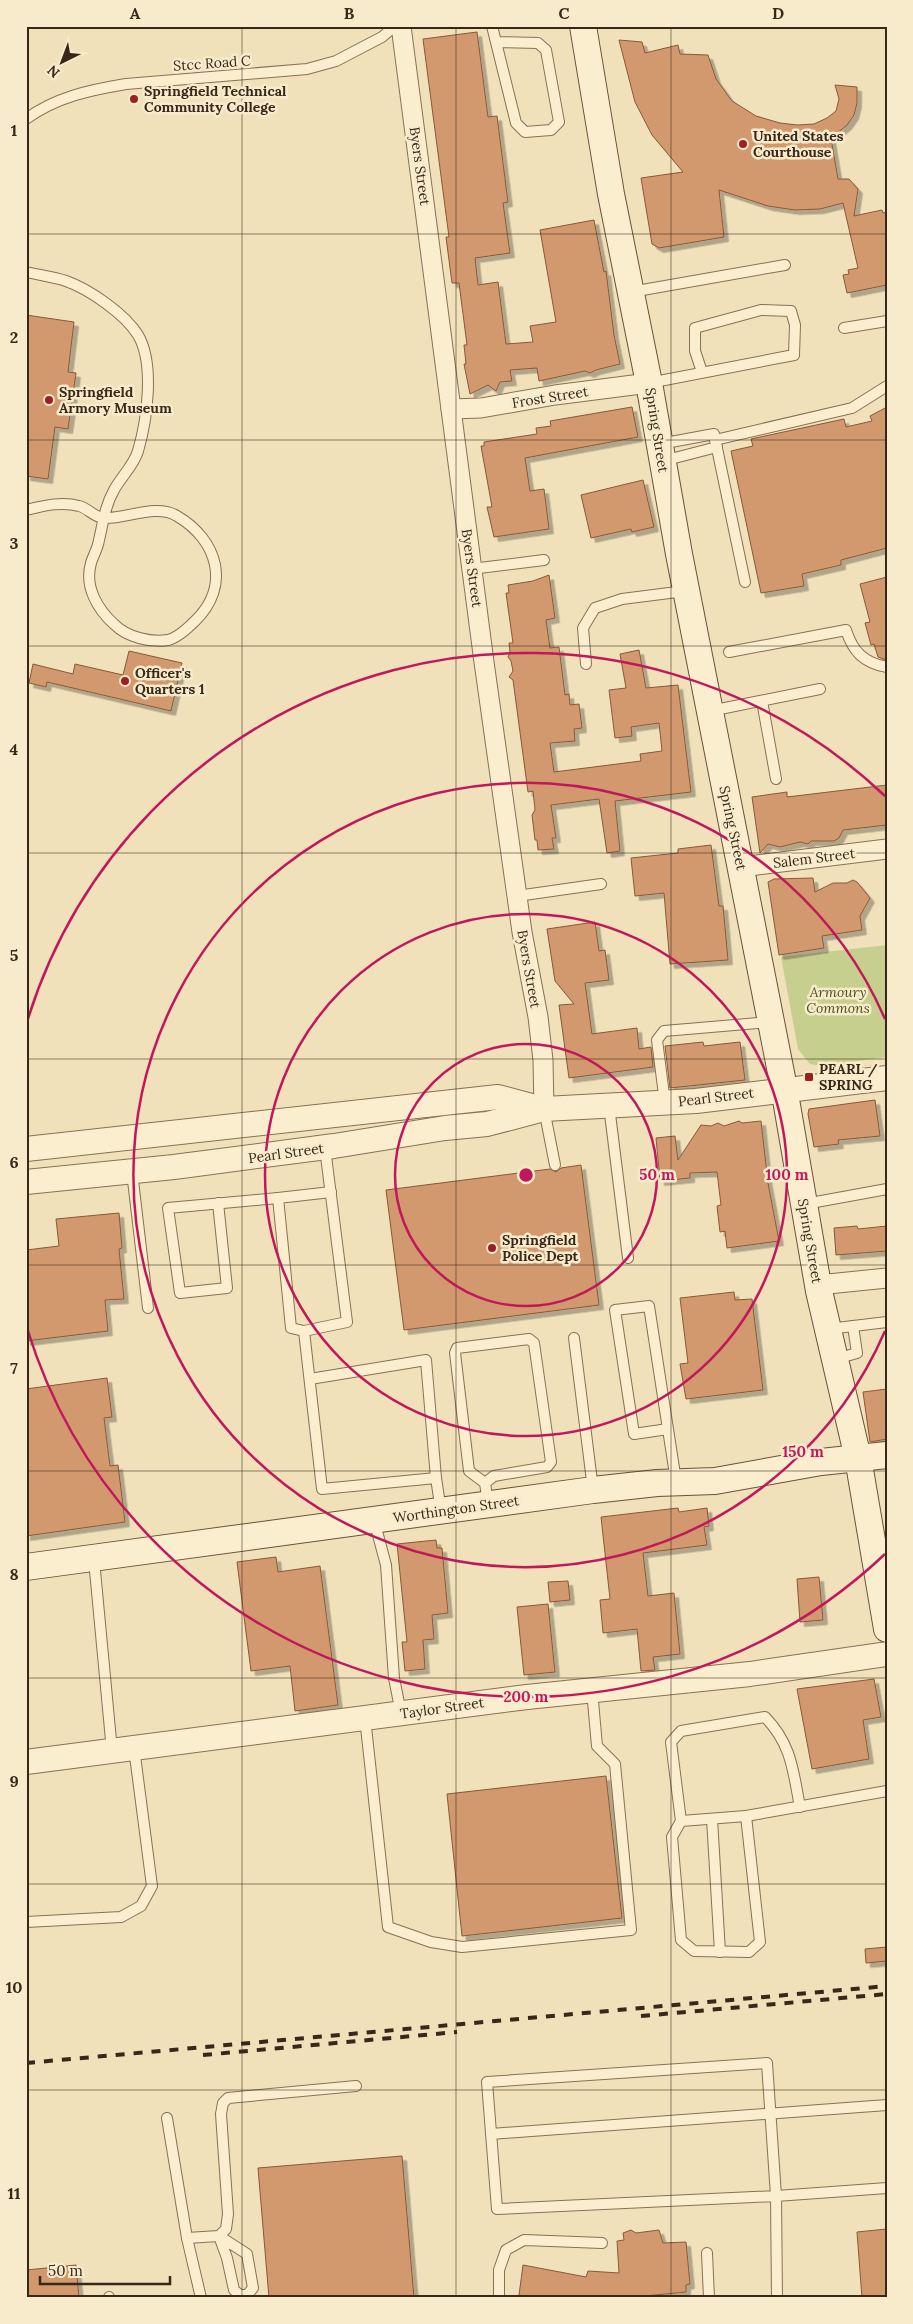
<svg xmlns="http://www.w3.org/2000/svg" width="913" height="2324" font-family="Lora,serif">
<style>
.green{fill:#c7cf8f}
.building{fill:#d2986e;stroke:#895838;filter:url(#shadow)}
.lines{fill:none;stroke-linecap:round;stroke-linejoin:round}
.service-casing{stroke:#897054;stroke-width:12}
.minor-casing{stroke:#897054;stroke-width:21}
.tertiary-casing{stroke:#897054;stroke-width:26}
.secondary-casing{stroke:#6a5138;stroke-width:28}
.service{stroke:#fbeecf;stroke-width:10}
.minor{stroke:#fbeecf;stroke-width:19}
.tertiary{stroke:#fbeecf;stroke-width:24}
.secondary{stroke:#fbeecf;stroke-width:26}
.rail{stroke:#37281a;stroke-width:4;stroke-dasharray:9 9;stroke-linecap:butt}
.grid{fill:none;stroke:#37281a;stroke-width:1;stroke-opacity:0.55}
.ring{fill:none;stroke:#c2185b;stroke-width:2.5}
.poi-dot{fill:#9b2021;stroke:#f8ebcb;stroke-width:2}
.labels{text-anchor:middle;stroke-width:5;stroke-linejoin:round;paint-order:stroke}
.street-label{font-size:14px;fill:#37281a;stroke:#f8ebcb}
.poi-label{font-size:14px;font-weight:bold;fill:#37281a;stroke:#f8ebcb;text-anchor:start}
.park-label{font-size:14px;font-style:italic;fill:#47541f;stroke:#f8ebcb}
.centre{fill:#c2185b;stroke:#f8ebcb;stroke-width:2.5}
.ring-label{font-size:15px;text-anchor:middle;font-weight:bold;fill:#c2185b;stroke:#f8ebcb;stroke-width:5;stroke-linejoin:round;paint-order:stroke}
.neatline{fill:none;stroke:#37281a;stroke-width:2}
.grid-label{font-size:16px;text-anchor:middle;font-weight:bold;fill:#37281a}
</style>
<defs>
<filter id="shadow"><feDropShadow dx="4.5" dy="4.5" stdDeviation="0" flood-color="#0004"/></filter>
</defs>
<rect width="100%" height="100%" fill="#f0e1bb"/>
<path class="green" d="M887 945V1057L821 1066 810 1064 798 1049 781 957Z"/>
<g class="building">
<path d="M477 32 488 117 497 116 508 202 503 203 510 253 475 258 478 285 498 282 506 344 533 342 530 326 556 322 540 230 594 220 604 272 606 271 614 335 620 364 596 370 590 373 585 371 539 381 537 368 510 370 512 381 500 382 496 391 488 385 470 394 464 364H466L464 345H467L459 283H452L446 237H449L423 39Z"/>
<path d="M619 40 642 42 645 53 678 45 680 54 708 55 716 79 732 101 756 116 780 123 797 125 814 124 827 118 836 111 839 99 835 85 857 87V103L854 115 847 125 831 138 838 179H849L858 189 854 216 882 210 883 213 887 212V285L847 293 843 275 849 274 848 270 858 268 843 203 820 209 795 210 768 206 719 190 724 237 659 248 652 244 641 178 683 172 652 135 635 102Z"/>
<path d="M26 315 74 322 68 372 76 373 68 429 55 427 48 479 26 476Z"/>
<path d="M632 407 638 437 525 458 530 491 544 489 549 529 494 537 487 507H492L481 446H484V442L537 434 536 428 551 426 550 421Z"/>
<path d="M887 407V548L841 560V565L802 574 804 586 761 593 731 451 753 446 751 439 844 419 846 427 872 421 870 416Z"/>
<path d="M643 480 654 527 632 532 631 529 591 538 581 495Z"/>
<path d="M549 575 555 618 546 620 550 648 559 647 565 695 569 694 570 705 579 704 582 728 574 729 575 741 550 743 554 772 641 761 640 754 662 751 659 723 631 727 632 736 615 738 609 690 626 688 620 654 639 650 646 688 678 685 691 792 615 801 620 851 607 853 599 799 551 805 556 838H552L554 849 538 850 537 840H535L532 815 535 810 533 791 528 792 513 680 509 677 513 671 511 661 508 657 510 652 509 643H513L506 593H509L508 585 533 581Z"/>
<path d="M887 577V660L878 657 874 644 871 645 865 623 870 622 860 584Z"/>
<path d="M129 651 182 663 171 711 47 682 46 687 29 683 33 664 73 674 75 664 123 675Z"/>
<path d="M887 785V825L843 830 839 838 834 841H811L808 844 800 842 780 847 768 844 760 853 752 797 787 792V797Z"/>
<path d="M711 845 719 906H723L728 960 670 964 664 893 635 896 631 858 678 853V849Z"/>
<path d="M813 878 815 892 833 883H847L853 880 857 882 870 898 860 916 862 930 822 936 824 948 779 955 768 882 774 879Z"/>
<path d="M595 922 599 951 605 950 609 980 585 983 592 1034 637 1028 639 1049 651 1047 653 1067 569 1078 559 1005 574 1004 555 981 547 929Z"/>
<path d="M703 1042 704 1046 740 1042 745 1080 670 1088 665 1046Z"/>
<path d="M875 1100 880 1136 838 1140 839 1144 814 1147 808 1114 809 1109Z"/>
<path d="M739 1121 742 1123 761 1121 768 1183 779 1241 727 1248 725 1231 720 1232 717 1206 721 1205 717 1172 690 1173V1178L660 1181 656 1138 675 1136 678 1160 701 1125 711 1126 718 1123 724 1126Z"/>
<path d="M581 1165 599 1305 404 1330 386 1190 550 1169 556 1172 561 1168Z"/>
<path d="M119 1213 122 1248 119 1249 124 1299 105 1300 108 1331 26 1341V1250L59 1246 56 1219Z"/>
<path d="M857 1226 858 1229 887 1226V1251L836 1255 834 1228Z"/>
<path d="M734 1292 735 1300 752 1299 763 1390 686 1399 680 1364 688 1363 680 1298Z"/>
<path d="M107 1378 112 1417 104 1418 110 1466 118 1465 125 1522 26 1536V1389Z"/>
<path d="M887 1389V1439L870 1442 863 1392Z"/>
<path d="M678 1508 679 1512 707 1508 709 1526 704 1527 707 1545 643 1553 648 1596 674 1593 680 1654 653 1657 655 1670 641 1671 637 1629 603 1633 600 1600 610 1599 601 1517Z"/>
<path d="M436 1540 437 1548H442L448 1613 432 1615 434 1639 423 1640 425 1669 405 1671 402 1642H407L397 1544Z"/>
<path d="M276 1557 278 1572 320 1566 338 1705 295 1711 290 1666 251 1671 237 1562Z"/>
<path d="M819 1577 823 1620 800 1622 797 1579Z"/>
<path d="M568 1581 570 1600 550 1602 548 1582Z"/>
<path d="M548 1604 555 1672 524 1675 517 1607Z"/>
<path d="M874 1679 881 1717 863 1720 869 1759 812 1769 797 1689Z"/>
<path d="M606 1776 622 1918 462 1936 447 1794Z"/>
<path d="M887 1947V1961L866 1963 865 1949Z"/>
<path d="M402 2156 414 2298H269L258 2168Z"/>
<path d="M887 2229V2298H862L857 2232Z"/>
<path d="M631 2230 636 2233 659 2230 663 2243 686 2242 690 2284 686 2285V2292L624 2298H533L519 2295 523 2265 586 2277 588 2271 619 2273 617 2241 624 2240 623 2233Z"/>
<path d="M76 2265 79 2298H26V2270Z"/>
</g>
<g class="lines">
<g class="service-casing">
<g id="service">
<path d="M492 26 516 123 525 132 551 130 559 122 546 50 538 43 496 42"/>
<path d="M26 119C56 97 90 90 126 84L307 69 336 61 382 37 395 26"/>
<path d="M26 272C39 275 54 277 66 281 89 289 125 314 138 335 155 364 147 420 138 451 134 465 121 477 114 490 105 506 103 523 99 540 98 548 93 556 91 563 84 587 98 610 115 625 127 637 151 643 168 640 177 638 188 628 195 621 231 586 218 540 177 516 157 503 126 519 104 518 95 518 88 508 79 506 61 501 43 506 26 510"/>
<path d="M631 292 785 265"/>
<path d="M844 328 887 321"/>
<path d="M649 383 794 355 795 325 791 311 761 310 695 328V351L702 372"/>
<path d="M715 440 852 408 887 386"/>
<path d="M660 444 714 434 745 582"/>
<path d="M663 461 717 447"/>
<path d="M471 569 544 560"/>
<path d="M729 652 846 630C853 652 864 663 887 667"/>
<path d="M586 664 583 628 595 608 622 599 685 591"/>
<path d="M762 701 776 779"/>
<path d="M710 711 820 689"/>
<path d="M517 896 601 884"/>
<path d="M665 1103 657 1040 664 1031 769 1022"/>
<path d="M609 1106 628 1258"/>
<path d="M544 1109 555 1165"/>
<path d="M325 1148 347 1322 304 1331 322 1489 436 1478 441 1511"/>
<path d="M132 1172 148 1308"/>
<path d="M278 1198 331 1192"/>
<path d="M218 1203 227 1288 180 1293 168 1208 278 1198 291 1328 304 1331"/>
<path d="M805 1204 887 1189"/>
<path d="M828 1329 887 1322"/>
<path d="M574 1338 593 1489"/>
<path d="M836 1359 857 1353 853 1326"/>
<path d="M310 1379 426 1360 436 1478"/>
<path d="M668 1429 634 1434 615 1310 649 1306 676 1481"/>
<path d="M485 1483 494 1476 547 1467 551 1462 534 1343 529 1339 457 1348 455 1353 469 1471 485 1483 488 1504"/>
<path d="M374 1520 386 1565 394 1678 401 1713"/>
<path d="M94 1560 112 1751"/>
<path d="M365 1718 388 1927 431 1942 462 1947 631 1930 615 1764 597 1746 592 1690"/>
<path d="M746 1816 760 1942 749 1952 694 1951 681 1940 672 1837 681 1821 671 1742 681 1731 765 1717C792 1745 793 1771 800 1807"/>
<path d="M712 1819 720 1952"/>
<path d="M681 1821 746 1816 887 1791"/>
<path d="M26 1922 121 1917 141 1906 152 1886 134 1748"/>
<path d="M167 2118 187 2238 201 2298"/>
<path d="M491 2134 887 2105"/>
<path d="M219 2236 247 2254 253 2288 247 2295H240L234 2290 227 2258Z"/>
<path d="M187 2238 219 2236 226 2229 228 2214 221 2114 223 2103 228 2098 356 2086"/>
<path d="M707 2253 709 2298"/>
<path d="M109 2297V2298"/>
<path d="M499 2298V2270L506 2250 524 2240 602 2243"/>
<path d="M777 2298 776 2196 767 2063 487 2082 497 2209 776 2196 887 2188"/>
</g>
</g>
<g class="minor-casing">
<g id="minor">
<path d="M401 26 484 662 522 932 538 1017 543 1060 544 1109"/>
<path d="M451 409 481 408 555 395 649 383"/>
<path d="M741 867 887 849"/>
<path d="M818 1285 887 1278"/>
</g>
</g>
<g class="tertiary-casing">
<g id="tertiary">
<path d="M26 1149 498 1097 543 1109"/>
<path d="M26 1182 174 1167 334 1146 445 1128 487 1124 544 1109 696 1101 887 1078"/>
<path d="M26 1762 527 1697 750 1674 887 1654"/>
</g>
</g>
<g class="secondary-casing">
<g id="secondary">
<path d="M583 26 611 194 649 383 679 554 784 1088 819 1291 858 1458 887 1629"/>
<path d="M26 1567 593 1490 657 1483 715 1481 821 1462 887 1455"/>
</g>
</g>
<use href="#service" class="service"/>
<use href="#minor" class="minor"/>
<use href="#tertiary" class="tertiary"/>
<use href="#secondary" class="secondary"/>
<g class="rail">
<path d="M641 2016 887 1994"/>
<path d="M203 2055 457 2032"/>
<path d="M26 2063 887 1986"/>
</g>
</g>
<path class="grid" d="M242 26V2298M456 26V2298M671 26V2298M26 234H887M26 440H887M26 646H887M26 853H887M26 1059H887M26 1265H887M26 1471H887M26 1678H887M26 1884H887M26 2090H887"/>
<g class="ring">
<circle cx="526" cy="1175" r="131"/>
<circle cx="526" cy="1175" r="261"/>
<path d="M885 1331A392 392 0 1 1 885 1019"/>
<path d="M885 1554A522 522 0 0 1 27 1328M27 1022A522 522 0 0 1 885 796"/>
</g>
<g class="poi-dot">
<circle cx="134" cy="99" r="5"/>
<circle cx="743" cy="144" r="5"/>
<circle cx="49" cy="400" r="5"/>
<circle cx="125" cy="681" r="5"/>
<rect x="804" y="1072" width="10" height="10" rx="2.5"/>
<circle cx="492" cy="1248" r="5"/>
</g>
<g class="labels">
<g class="street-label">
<text transform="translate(212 63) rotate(-4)" y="5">Stcc Road C</text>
<text transform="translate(420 166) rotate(82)" y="5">Byers Street</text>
<text transform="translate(550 397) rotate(-9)" y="5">Frost Street</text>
<text transform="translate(657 430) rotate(81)" y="5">Spring Street</text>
<text transform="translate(472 568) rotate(82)" y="5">Byers Street</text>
<text transform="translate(733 828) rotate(78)" y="5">Spring Street</text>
<text transform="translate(814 858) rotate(-7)" y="5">Salem Street</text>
<text transform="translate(529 969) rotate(80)" y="5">Byers Street</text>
<text transform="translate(716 1097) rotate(-7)" y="5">Pearl Street</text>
<text transform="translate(286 1153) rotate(-8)" y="5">Pearl Street</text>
<text transform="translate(810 1241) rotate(80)" y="5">Spring Street</text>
<text transform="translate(456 1509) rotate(-8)" y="5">Worthington Street</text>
<text transform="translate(442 1708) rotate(-8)" y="5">Taylor Street</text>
</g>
<g class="poi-label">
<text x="144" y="96">Springfield Technical<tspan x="144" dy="16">Community College</tspan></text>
<text x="753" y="141">United States<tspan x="753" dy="16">Courthouse</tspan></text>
<text x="59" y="397">Springfield<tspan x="59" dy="16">Armory Museum</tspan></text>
<text x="135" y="678">Officer's<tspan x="135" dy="16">Quarters 1</tspan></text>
<text x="819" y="1074">PEARL /<tspan x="819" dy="16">SPRING</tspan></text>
<text x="502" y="1245">Springfield<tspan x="502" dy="16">Police Dept</tspan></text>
</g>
<g class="park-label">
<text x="838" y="997">Armoury<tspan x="838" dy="16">Commons</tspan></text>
</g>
</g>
<circle cx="526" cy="1175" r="8" class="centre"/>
<g class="ring-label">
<text x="657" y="1180">50 m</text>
<text x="787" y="1180">100 m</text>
<text x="803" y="1457">150 m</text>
<text x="526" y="1702">200 m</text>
</g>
<rect width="913" height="2324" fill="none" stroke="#f8ebcb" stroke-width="55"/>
<g transform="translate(62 62) rotate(222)" stroke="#f8ebcb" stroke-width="4" paint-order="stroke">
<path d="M0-4L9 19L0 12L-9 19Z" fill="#37281a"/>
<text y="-8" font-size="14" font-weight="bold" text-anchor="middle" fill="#37281a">N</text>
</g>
<path d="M40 2276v8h130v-8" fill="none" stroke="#37281a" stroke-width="2.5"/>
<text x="48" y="2276" font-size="15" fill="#37281a" stroke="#f8ebcb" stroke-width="4" paint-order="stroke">50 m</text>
<rect x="28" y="28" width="858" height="2268" class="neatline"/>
<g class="grid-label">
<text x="135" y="19">A</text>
<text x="349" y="19">B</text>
<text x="564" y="19">C</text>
<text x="778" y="19">D</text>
<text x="14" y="136">1</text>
<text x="14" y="343">2</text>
<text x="14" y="549">3</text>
<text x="14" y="755">4</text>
<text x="14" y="961">5</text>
<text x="14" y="1168">6</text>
<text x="14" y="1374">7</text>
<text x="14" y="1580">8</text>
<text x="14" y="1787">9</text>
<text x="14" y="1993">10</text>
<text x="14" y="2199">11</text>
</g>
</svg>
